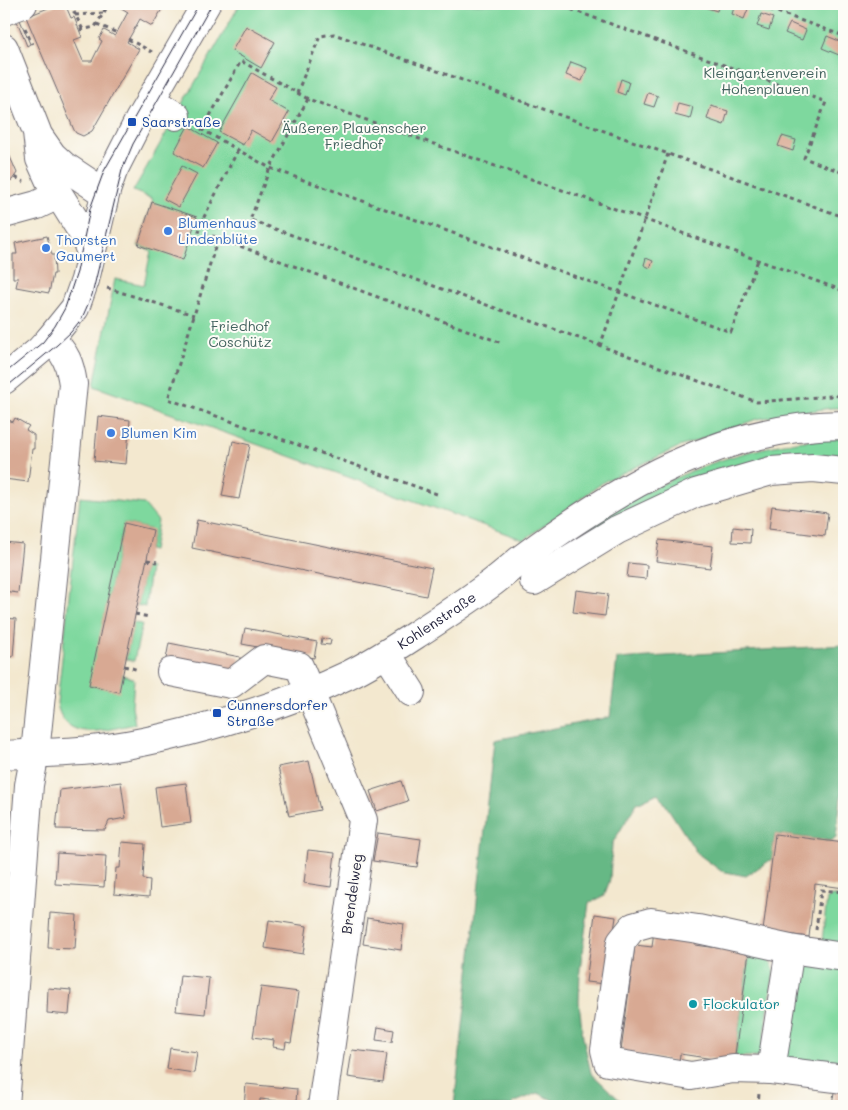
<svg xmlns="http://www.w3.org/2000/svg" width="848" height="1110" font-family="Mali,sans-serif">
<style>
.green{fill:#7ed89e;stroke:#507d6c}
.forest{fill:#66b885;stroke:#446d60}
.building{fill:#d8a993}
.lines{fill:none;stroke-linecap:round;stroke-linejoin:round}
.minor-casing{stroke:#6b676f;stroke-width:30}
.path{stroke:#6b676f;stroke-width:3;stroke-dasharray:4 4;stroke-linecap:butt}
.minor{stroke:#fff;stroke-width:28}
.tram{stroke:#22223b;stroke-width:1}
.transit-dot{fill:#1a4fb4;stroke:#fdfcf7;stroke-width:2}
.shop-dot{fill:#3f7fe0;stroke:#fdfcf7;stroke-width:2}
.culture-dot{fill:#0f9aa8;stroke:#fdfcf7;stroke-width:2}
.labels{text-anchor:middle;stroke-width:4;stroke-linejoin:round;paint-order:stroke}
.park-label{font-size:14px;fill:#42625e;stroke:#fdfcf7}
.transit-label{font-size:14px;fill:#164399;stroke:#fdfcf7;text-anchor:start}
.shop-label{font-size:14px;fill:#366cbe;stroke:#fdfcf7;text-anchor:start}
.street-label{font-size:14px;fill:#22223b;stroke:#fdfcf7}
.culture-label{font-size:14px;fill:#0d838f;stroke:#fdfcf7;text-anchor:start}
</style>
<rect width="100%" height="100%" fill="#fdfcf7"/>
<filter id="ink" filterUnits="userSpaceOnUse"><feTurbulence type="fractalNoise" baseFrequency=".02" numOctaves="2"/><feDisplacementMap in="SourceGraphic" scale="10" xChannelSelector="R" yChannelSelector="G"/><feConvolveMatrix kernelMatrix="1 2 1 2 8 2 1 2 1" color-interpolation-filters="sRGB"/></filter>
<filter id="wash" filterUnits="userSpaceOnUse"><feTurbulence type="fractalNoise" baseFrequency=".0096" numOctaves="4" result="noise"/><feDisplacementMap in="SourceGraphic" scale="20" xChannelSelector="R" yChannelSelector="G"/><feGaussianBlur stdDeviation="1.12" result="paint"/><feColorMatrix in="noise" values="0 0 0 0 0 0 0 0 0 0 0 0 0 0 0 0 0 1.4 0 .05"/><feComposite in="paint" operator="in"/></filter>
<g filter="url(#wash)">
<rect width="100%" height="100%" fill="#f3e8cf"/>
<g class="green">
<path d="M240 4H844V408H831L757 419 679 447 605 481 524 540 94 386 115 279 144 285 151 251 138 246 153 199 133 191Z"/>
<path d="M844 438V471H771L523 574C551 554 578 532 607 514 679 470 759 440 844 438Z"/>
<path d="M80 497 144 504 158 521 153 551 149 550 153 530 124 523 90 685 118 691 122 674 134 679 132 706 135 724C105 730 64 744 57 703Z"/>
<path d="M145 567 150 568 145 607 137 605Z"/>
<path d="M133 623 142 624 134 661 126 659Z"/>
<path d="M832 896 844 897V948L822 941 827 899Z"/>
<path d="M749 955C763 957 770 955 774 971L761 1056 735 1057Z"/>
<path d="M805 962 844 967V1070L794 1063 785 1057 798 965Z"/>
</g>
<path class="forest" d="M844 645V774L836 837 831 841 775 834 772 859 746 876 721 871 697 853 658 793 637 803 612 844 610 880 604 896 589 903 580 969 579 1002 583 1037 591 1073 626 1106H565L538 1093 513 1103V1106H454L495 740 610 717 617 659Z"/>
<g id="blocks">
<g class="building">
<path d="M58 4H65L71 18 74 17 82 37 74 40 83 61H92L102 41 99 39 104 30 115 36 128 12 118 6 119 4H165L152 26 140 19 127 42 139 49 92 131 83 136 76 133 74 130 26 17Z"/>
<path d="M705 4H719L717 11 704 7Z"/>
<path d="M735 4 748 9 744 19 732 14Z"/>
<path d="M761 14 773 18 769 30 757 26Z"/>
<path d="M20 20 30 44 27 46 17 21Z"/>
<path d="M790 23 806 30 802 40 785 33Z"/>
<path d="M246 26 275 42 261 68 232 51Z"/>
<path d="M827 36 844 43 839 55 822 48Z"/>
<path d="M571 62 587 68 582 81 566 75Z"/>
<path d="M252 73 276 87 268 100 289 112 272 142 251 130 243 145 219 132Z"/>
<path d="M621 79 629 82 625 95 617 92Z"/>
<path d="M648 93 658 96 654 107 644 104Z"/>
<path d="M678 103 693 107 690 119 675 115Z"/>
<path d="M711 106 728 111 724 125 707 119Z"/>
<path d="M188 126 217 143 203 168 174 152Z"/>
<path d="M782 136 796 140 793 151 778 146Z"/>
<path d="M4 143 17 173 12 180 4 183Z"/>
<path d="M182 166 197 174 179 207 164 199Z"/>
<path d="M152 202 197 217 183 260 138 245Z"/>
<path d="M47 236 52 255H54L55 274H53L49 293 16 287 18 278H13V254H17L15 243Z"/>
<path d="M646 258 653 261 650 268 644 265Z"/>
<path d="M98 416 130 420 126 464 94 461Z"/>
<path d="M4 418 13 422 15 418 29 426 26 430 34 435V449H32L28 482 4 479Z"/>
<path d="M233 441 250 445 239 499 222 496Z"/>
<path d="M772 506 828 513 825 536 769 529Z"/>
<path d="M197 520 432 568 426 596 192 548Z"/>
<path d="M124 523 153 530 119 692 89 685Z"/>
<path d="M733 527 751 529 750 543 732 542Z"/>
<path d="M659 540 713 546 710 568 656 561Z"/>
<path d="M4 542 23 544 18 593 4 591Z"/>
<path d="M629 563 647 565 646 579 627 577Z"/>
<path d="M576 590 608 594 605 616 573 612Z"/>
<path d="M4 618 16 619 13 657 4 656Z"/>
<path d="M245 628 317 642 314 658 242 644Z"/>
<path d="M322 638 331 640 330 645 321 644Z"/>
<path d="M169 643 240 657 237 673 166 659Z"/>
<path d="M309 761 320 810 289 816 278 767Z"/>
<path d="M401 781 408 801 377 811 370 791Z"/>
<path d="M121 782 126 818 109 821 105 830 56 829 60 790Z"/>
<path d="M186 783 191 823 160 827 155 787Z"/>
<path d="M378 833 421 839 417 867 373 861Z"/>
<path d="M775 834 844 843V888L815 884 809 937 763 931Z"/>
<path d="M122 842 145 844 143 879 150 880 149 897 114 894 116 868H120Z"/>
<path d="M308 850 335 853 331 887 304 883Z"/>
<path d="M57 853 106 856 104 887 55 884Z"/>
<path d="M50 913 77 915 75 949 48 948Z"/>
<path d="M595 914 616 917 606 984 586 982Z"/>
<path d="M367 918 404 924 401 950 363 944Z"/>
<path d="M269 920 307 926 303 954 265 948Z"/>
<path d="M654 930 696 936 695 945 749 952 734 1062 680 1054 679 1063 621 1051 635 945 652 947Z"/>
<path d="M180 975 209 978 205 1014 176 1011Z"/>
<path d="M261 987 299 992 291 1043 286 1042 285 1049 273 1047 274 1040 253 1037Z"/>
<path d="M48 988 71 990 69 1015 47 1013Z"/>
<path d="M378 1027 394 1030 392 1042 376 1040Z"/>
<path d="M170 1048 197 1052 194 1073 167 1069Z"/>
<path d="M352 1050 387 1054 383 1082 348 1077Z"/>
<path d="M246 1084 297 1089 296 1103 260 1099V1106H244Z"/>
<path d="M835 1085 844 1086V1106H832Z"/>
</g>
</g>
</g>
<g filter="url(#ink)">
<use href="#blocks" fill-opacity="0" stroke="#6b676f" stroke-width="1"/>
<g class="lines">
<g class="minor-casing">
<g id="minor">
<path d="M4 11 23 4"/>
<path d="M4 48 37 132 40 159 49 179 84 235 90 250"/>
<path d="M150 100 176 116"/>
<path d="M40 138 52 155 64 166 97 188 106 191"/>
<path d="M4 214 37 205 58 195"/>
<path d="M4 380 40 350 50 339 75 308 85 280 106 191 113 171 139 120 206 4"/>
<path d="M534 581 617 530 696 493 771 471 813 468 844 471"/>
<path d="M387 654 411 692"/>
<path d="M171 672 231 684 264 659 299 666 363 820 322 1106"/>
<path id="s1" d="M4 755C33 753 62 753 92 750 144 744 195 731 245 715 280 704 315 691 348 675 373 663 397 647 420 632 443 617 466 602 489 585 500 577 510 568 521 559 617 488 721 425 844 425"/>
<path d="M790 949 771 1070 844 1079"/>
<path d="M771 1070 733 1069 691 1076 608 1062 605 1050 621 942 633 927 651 922 698 929 790 949 844 957"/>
<path d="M5 1106 29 785 35 753 73 384C70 364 66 353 50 339"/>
</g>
</g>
<g class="path">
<path d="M70 4 83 30"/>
<path d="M96 4 106 10"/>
<path d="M556 4 826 102 804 158 844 173"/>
<path d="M755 4 844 36"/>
<path d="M75 15 103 13"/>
<path d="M97 24 117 33"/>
<path d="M25 28 32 44"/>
<path d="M80 30 95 27 109 4"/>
<path d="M128 39 152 52"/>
<path d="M297 93 320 36 334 34 844 217"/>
<path d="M308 99 270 168 250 220 757 402 844 395"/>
<path d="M201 129 270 168 731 332 758 260"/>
<path d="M202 130 241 61 308 99 844 291"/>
<path d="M238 150 204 217 199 231 218 238 168 399 437 494"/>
<path d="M15 177 24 182"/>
<path d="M218 238 502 343"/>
<path d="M107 288 194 315"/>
<path d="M600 346 668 154"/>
<path d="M147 560 157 562"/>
<path d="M135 614 149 617"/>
<path d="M124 666 139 670"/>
<path d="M816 930 821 890 844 892"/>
<path d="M758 1106 759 1093"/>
</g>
<use href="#minor" class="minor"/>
<g class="tram">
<path d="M4 374 43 342 55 326 65 308 77 272 90 209 104 171 199 4"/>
<path d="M4 389 57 345 71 332 82 318 92 295 122 170 133 144 212 4"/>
</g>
</g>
</g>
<g class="transit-dot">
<rect x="127" y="117" width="10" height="10" rx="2.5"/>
<rect x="212" y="708" width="10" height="10" rx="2.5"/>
</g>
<g class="shop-dot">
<circle cx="168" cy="231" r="5"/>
<circle cx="46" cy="248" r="5"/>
<circle cx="111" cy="433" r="5"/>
</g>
<circle class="culture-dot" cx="693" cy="1004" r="5"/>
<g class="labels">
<g class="park-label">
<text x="765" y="78">Kleingartenverein<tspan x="765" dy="16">Hohenplauen</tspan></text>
<text x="354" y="133">Äußerer Plauenscher<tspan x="354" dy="16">Friedhof</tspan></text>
<text x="240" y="331">Friedhof<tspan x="240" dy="16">Coschütz</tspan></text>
</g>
<g class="transit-label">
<text x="142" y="127">Saarstraße</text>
<text x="227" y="710">Cunnersdorfer<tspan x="227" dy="16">Straße</tspan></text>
</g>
<g class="shop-label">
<text x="178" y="228">Blumenhaus<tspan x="178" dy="16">Lindenblüte</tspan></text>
<text x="56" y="245">Thorsten<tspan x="56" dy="16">Gaumert</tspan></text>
<text x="121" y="438">Blumen Kim</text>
</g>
<g class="street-label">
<text dy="5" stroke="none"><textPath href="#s1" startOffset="460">Kohlenstraße</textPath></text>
<text transform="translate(352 894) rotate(-82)" y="5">Brendelweg</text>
</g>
<g class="culture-label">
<text x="703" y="1009">Flockulator</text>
</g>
</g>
<rect width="848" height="1110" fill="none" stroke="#fdfcf7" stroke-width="20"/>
</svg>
